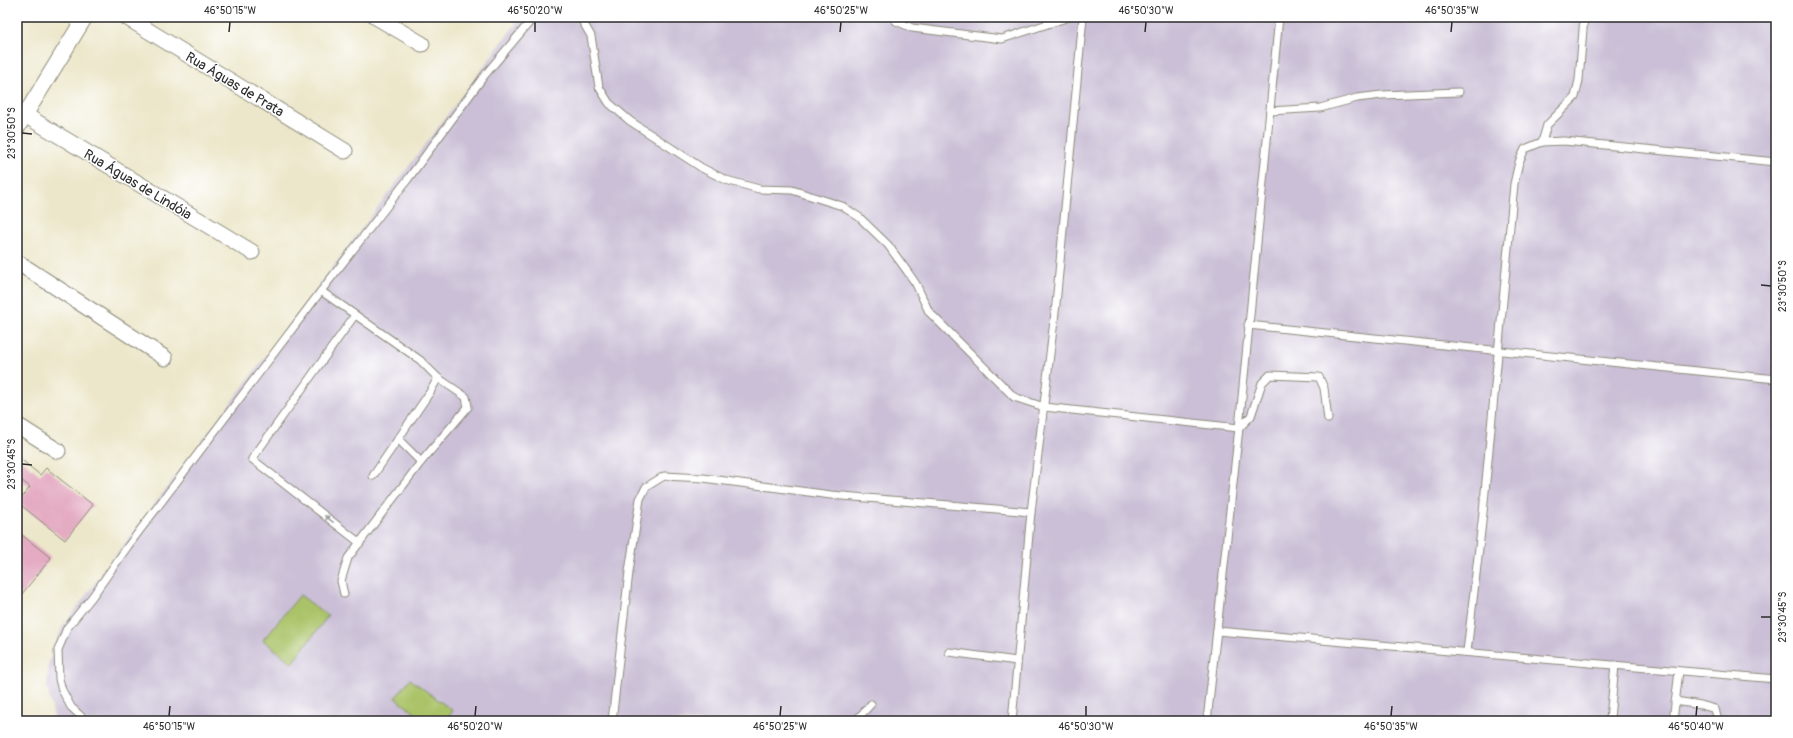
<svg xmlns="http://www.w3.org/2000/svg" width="1793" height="738" font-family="Pangolin,sans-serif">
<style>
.industrial{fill:#cabfd6}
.green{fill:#aac368;stroke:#6a774a}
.building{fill:#e4abc3}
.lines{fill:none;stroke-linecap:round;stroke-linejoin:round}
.service-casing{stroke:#8c897a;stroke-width:9}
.minor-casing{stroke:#8c897a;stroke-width:17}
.service{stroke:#fff;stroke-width:7}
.minor{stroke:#fff;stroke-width:15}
.oneway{fill:#a0a0a0}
.ticks{fill:none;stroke:#2b2b2b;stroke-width:1.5}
.labels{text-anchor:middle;stroke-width:3;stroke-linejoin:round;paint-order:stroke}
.street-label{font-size:14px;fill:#2b2b2b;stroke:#fff}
.neatline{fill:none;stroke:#2b2b2b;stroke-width:1.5}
.ticks-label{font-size:10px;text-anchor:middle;fill:#2b2b2b}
</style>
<rect width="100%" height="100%" fill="#fff"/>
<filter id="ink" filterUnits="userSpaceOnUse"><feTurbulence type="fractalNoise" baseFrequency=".025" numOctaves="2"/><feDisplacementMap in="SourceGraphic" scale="8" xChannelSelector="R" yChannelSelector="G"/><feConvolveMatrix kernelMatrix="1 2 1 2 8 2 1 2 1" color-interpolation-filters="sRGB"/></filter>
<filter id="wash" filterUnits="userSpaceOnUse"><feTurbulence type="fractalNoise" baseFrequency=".012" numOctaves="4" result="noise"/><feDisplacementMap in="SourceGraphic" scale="16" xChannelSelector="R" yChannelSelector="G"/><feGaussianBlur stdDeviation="0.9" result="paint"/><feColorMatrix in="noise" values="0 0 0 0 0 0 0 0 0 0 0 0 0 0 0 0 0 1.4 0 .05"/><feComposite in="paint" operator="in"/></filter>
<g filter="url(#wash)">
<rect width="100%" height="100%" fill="#ece7ca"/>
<path class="industrial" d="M521 17H1776V721H55L47 687 49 662 62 627Z"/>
<g class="green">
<path d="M300 595 328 616 292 663 263 640Z"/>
<path d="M410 679 453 711 445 721H426L395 698Z"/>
</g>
<g id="blocks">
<g class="building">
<path d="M17 456 40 475 46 468 93 505 65 540 18 503 30 487 17 477Z"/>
<path d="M17 531 51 558 17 600Z"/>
</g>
</g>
</g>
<g filter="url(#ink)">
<use href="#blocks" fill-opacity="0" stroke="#8c897a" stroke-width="1"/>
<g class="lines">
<g class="service-casing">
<g id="service">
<path d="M580 17 591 36 599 87 609 103 630 121 702 168 726 180 759 189 792 190 842 206 859 217 888 245 907 271 916 284 929 312 1014 397 1044 407 1239 428 1251 416 1262 383 1270 375 1319 377 1324 388 1328 419"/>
<path d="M893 17 896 21 912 28 1002 39 1069 17"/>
<path d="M1270 111 1320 108 1357 98 1382 95 1459 92"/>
<path d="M1542 142 1547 125 1575 97 1579 80 1584 17"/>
<path d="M321 291 420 360 438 378 430 392 373 476"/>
<path d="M355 315 252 459 360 543"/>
<path d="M1248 325 1776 379"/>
<path d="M398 439 421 462"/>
<path d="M344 594 341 581 348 558 421 462 468 407 466 397 438 378"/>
<path d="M1217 631 1776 679"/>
<path d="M949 652 1017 661"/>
<path d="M1467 652 1483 513 1514 184 1519 162 1525 149 1542 142 1564 141 1776 162"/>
<path d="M1675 701 1701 705 1715 709 1718 721"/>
<path d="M1610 719 1615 665"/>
<path d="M86 721 71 707 62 690 59 679 58 650 67 628 92 597 128 546 321 291 408 179 484 76 534 17"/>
<path d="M612 721 629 572 640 499 646 487 664 476 703 478 831 495 1031 512"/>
<path d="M858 721 860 716 871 704"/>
<path d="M1012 721 1031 512 1056 304 1083 17"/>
<path d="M1207 721 1239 428 1279 17"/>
<path d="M1673 721 1679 671"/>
</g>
</g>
<g class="minor-casing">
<g id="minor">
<path d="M126 17 345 151"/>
<path d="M376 17 422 44"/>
<path d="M25 115 252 252"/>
<path d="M17 128 85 17"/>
<path d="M17 262 165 358"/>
<path d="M17 425 58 451"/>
</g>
</g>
<use href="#service" class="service"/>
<use href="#minor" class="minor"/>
</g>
<defs><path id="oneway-solid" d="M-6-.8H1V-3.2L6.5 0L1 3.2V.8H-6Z"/></defs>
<use class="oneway" href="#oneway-solid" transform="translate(329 519) rotate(-142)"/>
</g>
<path class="ticks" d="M229 32 230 22M535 32V22M840 32 841 22M1145 32 1146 22M1451 32 1452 22M22 133 32 134M1761 285 1771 286M22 464 32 465M1761 617H1771M169 716 170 706M475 716 476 706M780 716 781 706M1086 716V706M1391 716 1392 706M1696 716 1697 706"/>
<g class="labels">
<g class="street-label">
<text transform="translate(235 84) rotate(31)" y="5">Rua Águas de Prata</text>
<text transform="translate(138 184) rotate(31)" y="5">Rua Águas de Lindóia</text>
</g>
</g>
<rect width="1793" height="738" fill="none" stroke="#fff" stroke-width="44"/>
<rect x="22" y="22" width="1749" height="694" class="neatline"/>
<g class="ticks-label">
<text x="230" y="14">46°50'15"W</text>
<text x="535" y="14">46°50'20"W</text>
<text x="841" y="14">46°50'25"W</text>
<text x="1146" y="14">46°50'30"W</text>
<text x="1452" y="14">46°50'35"W</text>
<text transform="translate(11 133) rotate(-90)" y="4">23°30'50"S</text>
<text transform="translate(1782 286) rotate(-90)" y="4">23°30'50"S</text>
<text transform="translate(11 464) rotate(-90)" y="4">23°30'45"S</text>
<text transform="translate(1782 617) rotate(-90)" y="4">23°30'45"S</text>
<text x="169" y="730">46°50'15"W</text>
<text x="475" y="730">46°50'20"W</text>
<text x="780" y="730">46°50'25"W</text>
<text x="1086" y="730">46°50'30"W</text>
<text x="1391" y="730">46°50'35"W</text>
<text x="1696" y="730">46°50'40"W</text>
</g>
</svg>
